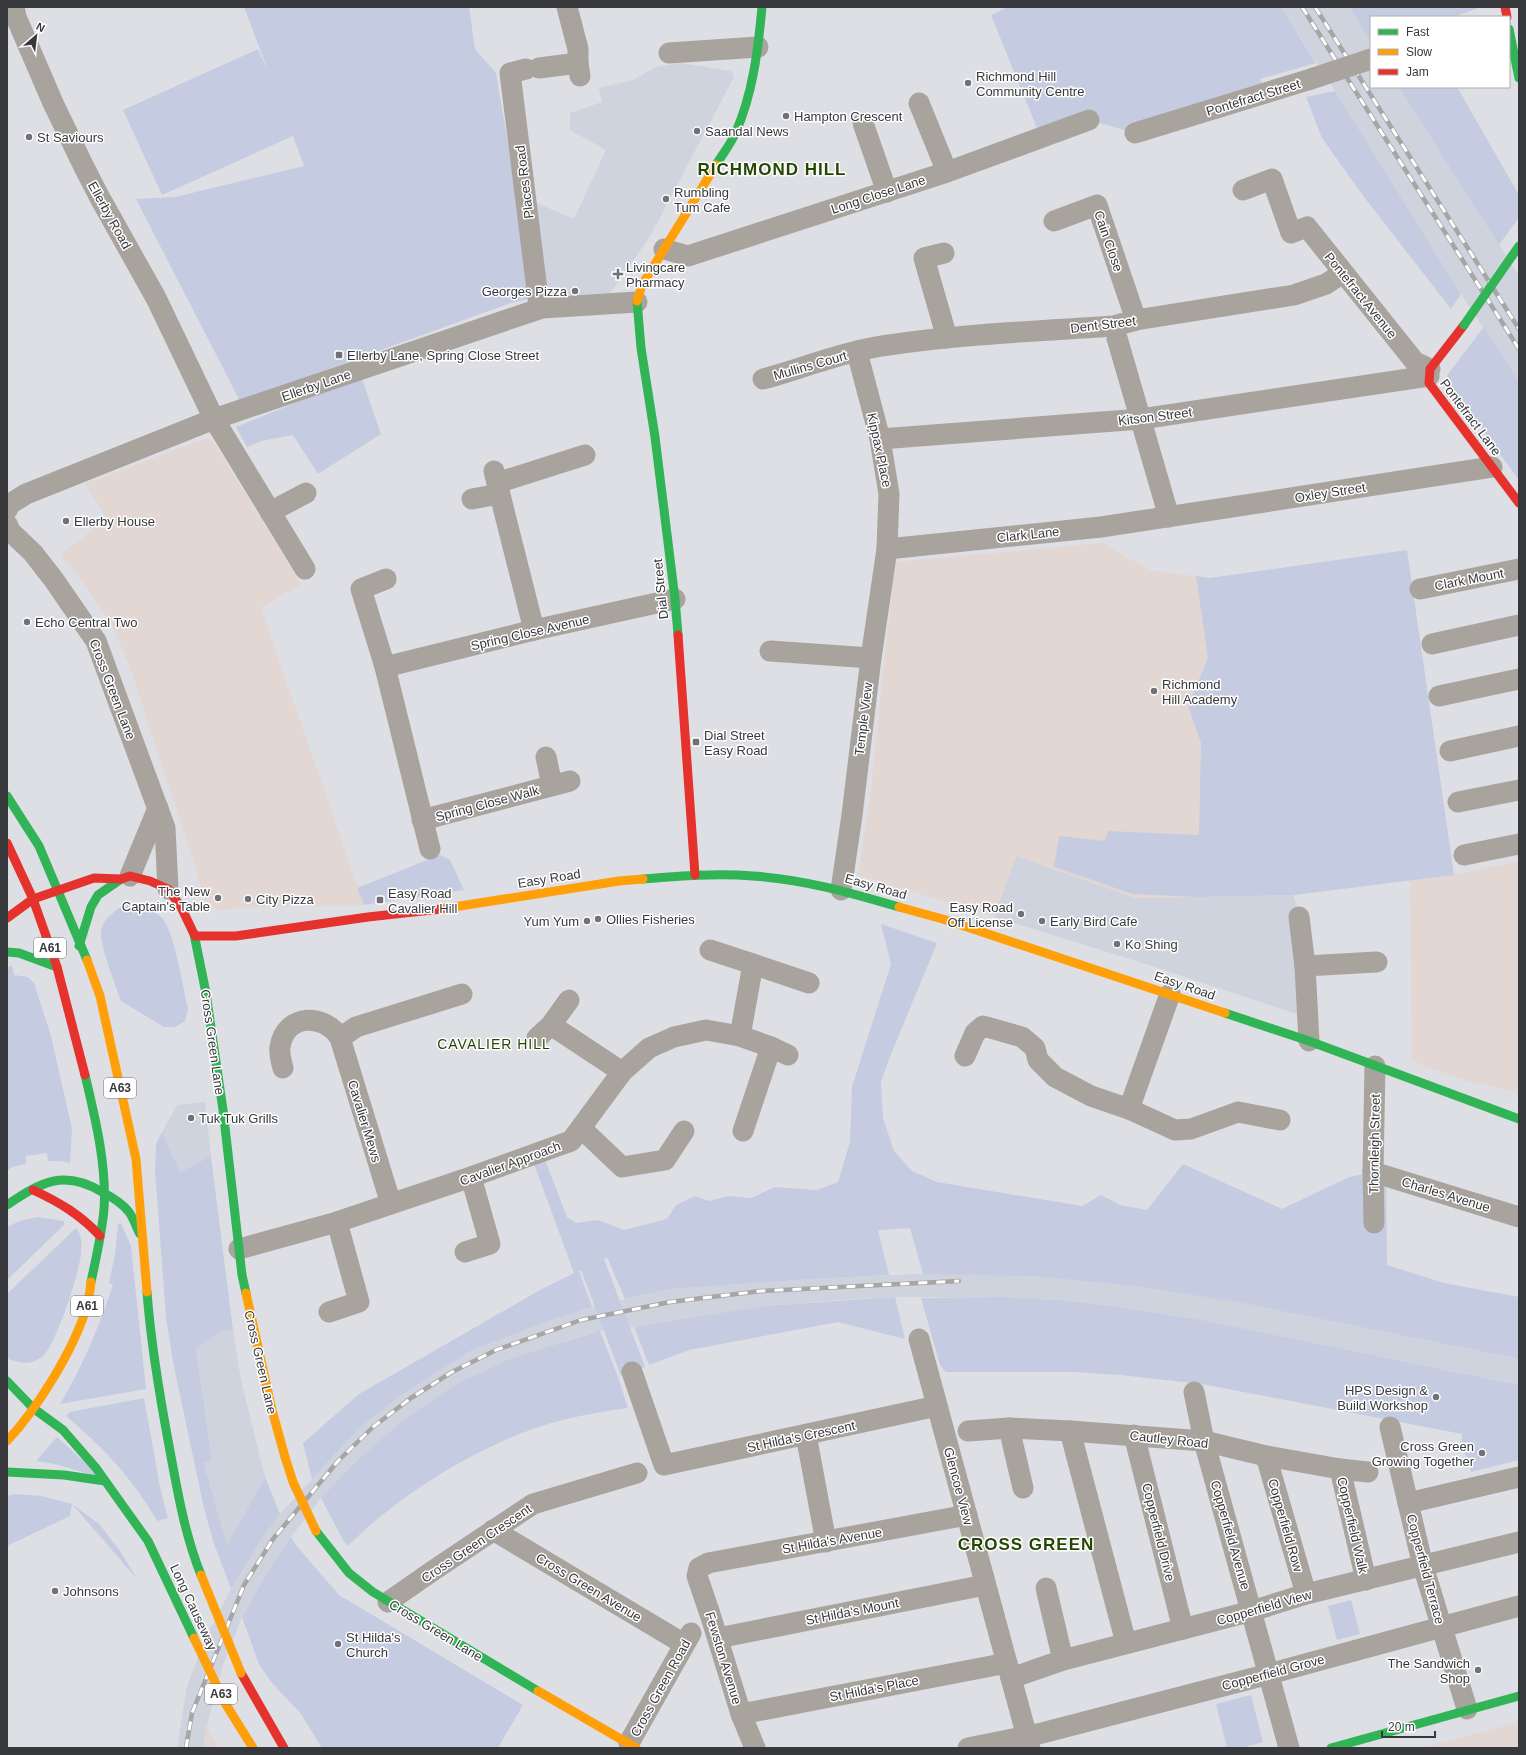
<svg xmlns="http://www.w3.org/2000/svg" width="1526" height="1755" font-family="Arial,sans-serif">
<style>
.built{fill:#cfd3dd}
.industrial{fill:#e2d7d2}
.green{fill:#c5cce1}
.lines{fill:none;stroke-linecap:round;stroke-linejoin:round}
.street{stroke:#a8a39d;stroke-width:21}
.fast{stroke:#30b455;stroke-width:9}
.slow{stroke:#ff9f0a;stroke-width:9}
.jam{stroke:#e5322d;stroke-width:9}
.rail-casing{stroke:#a7a5a5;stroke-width:4.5}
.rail{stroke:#fff;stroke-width:3;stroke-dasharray:9;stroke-linecap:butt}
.street-bridge{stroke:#a8a39d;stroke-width:21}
.fast-bridge{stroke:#30b455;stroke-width:9}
.slow-bridge{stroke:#ff9f0a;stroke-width:9}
.poi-dot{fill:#717277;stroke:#fff;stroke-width:1.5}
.labels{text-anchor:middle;stroke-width:3;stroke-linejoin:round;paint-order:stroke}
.shield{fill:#fff;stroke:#737476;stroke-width:1}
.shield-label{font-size:12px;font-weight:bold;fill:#37383c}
.poi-label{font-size:13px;fill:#37383c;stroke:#fff;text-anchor:start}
.street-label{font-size:13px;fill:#37383c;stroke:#fff}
.neighbourhood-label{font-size:14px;letter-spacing:1px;fill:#244704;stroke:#fff}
.district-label{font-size:17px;font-weight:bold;letter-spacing:1px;fill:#244704;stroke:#fff}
</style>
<rect width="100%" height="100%" fill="#dedfe4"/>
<g class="built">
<path d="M1281 7H1349L1371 41V87H1399L1519 276V382L1461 294 1335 91Z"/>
<path d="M680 63 731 71 734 77 649 238 610 293 534 298 516 194 574 219 606 150 570 130V113L602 102 599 88 633 80 656 67Z"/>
<path d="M1016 856 1136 898 1294 895 1299 917 1308 1018 1146 964 994 917Z"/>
<path d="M205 1102 211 1156 180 1172 162 1132 177 1105Z"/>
<path d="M937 1273 1031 1276 1143 1287 1247 1304 1519 1359V1385L1202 1320 1111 1306 1058 1300 1001 1297H895L839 1300 763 1306 634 1327 600 1331 566 1341 453 1386 402 1421 355 1462 321 1498 291 1537 270 1568 242 1617 223 1665 207 1725 203 1748H177L187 1686 206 1637 231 1589 261 1540 280 1514 359 1428 400 1396 472 1350 554 1319 592 1307 671 1289 812 1279Z"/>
<path d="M233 1330 241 1380 265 1477 227 1547 204 1462 212 1461 196 1349 219 1332Z"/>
</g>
<g class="industrial">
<path d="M206 438 213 441 301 584 261 608 364 905 258 907 218 910 211 906 206 901 202 895 196 868 131 670 110 621 69 564 60 555 107 518 85 484Z"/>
<path d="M1103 543 1149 570 1210 578 1407 550 1454 875 1519 861V1093L1467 1081 1412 1061 1410 880 1294 895 1136 898 1016 856 994 917 858 875 869 805 895 562Z"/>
<path d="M1519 1722V1748H1420Z"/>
<path d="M207 1725 218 1748H203Z"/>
</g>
<g class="green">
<path d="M244 7H469L475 49 496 73 534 298 511 303 240 401 136 199 175 197 304 166 293 136 162 195 123 110 258 49 269 73Z"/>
<path d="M1008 7H1281L1316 63 1260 79 1268 93 1135 133 1089 120 1041 138 991 15Z"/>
<path d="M1349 7H1481L1453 17H1371V41Z"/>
<path d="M1399 87H1457L1519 195V217L1499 245Z"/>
<path d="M1335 91 1461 294 1451 309 1361 193 1322 138 1306 97Z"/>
<path d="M1484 327 1519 382V480L1448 384 1446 379 1448 374Z"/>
<path d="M361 376 381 434 318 474 293 435 261 441 247 447 236 427Z"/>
<path d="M1407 550 1454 875 1294 895 1198 897 1133 894 1054 867 1059 836 1105 841 1108 831 1199 835 1201 743 1188 706 1208 658 1196 576 1210 578Z"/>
<path d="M440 855 450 860 464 890 364 905 357 888Z"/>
<path d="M123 905C136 907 153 908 163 919 175 935 183 988 188 1009L185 1021 175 1027H164L121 1001C116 986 99 944 101 931 103 919 114 912 123 905Z"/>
<path d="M881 924 937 943 889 1059 881 1082 883 1118 894 1151 912 1171 937 1182 1082 1206 1101 1195 1120 1205 1147 1210 1183 1164 1282 1209 1349 1177 1373 1172 1386 1176 1387 1265 1444 1283 1519 1297V1359L1247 1304 1143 1287 1031 1276 923 1274 910 1228 878 1230 889 1275 812 1279 671 1289 625 1299 607 1257 604 1259 645 1367 621 1376 581 1270 579 1271 592 1307 554 1319 472 1350 400 1396 359 1428 312 1479 303 1443 359 1394 540 1290 574 1273 531 1156 542 1152 567 1217 576 1223 598 1220 624 1230 667 1219 676 1205 695 1196 709 1201 728 1196 751 1198 775 1187 817 1190 838 1182 850 1142 852 1087 891 964Z"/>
<path d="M12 965 14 975 28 977 34 983 51 1036 72 1129 70 1163 60 1161H48L47 1153 26 1156V1164L12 1167 7 1171V968Z"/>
<path d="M162 1132 180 1172 211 1156 233 1330 219 1332 196 1349 212 1461 204 1463 227 1546 265 1477 280 1514 261 1540 231 1589 213 1541 203 1504 173 1362 166 1317 155 1171 156 1144Z"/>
<path d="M37 1217 64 1221V1225L7 1280V1227L20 1221Z"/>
<path d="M121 1223 131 1246 146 1389 60 1404C83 1366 99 1327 113 1285L109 1283 115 1254 118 1224Z"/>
<path d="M76 1228C82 1235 82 1245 81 1254 79 1274 56 1345 42 1357 31 1365 18 1364 7 1358V1294Z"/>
<path d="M895 1297 905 1339 838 1322 689 1350 649 1365 634 1327 763 1306Z"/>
<path d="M1001 1297 1058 1300 1111 1306 1202 1320 1519 1385V1460L1471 1472 1462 1444H1461L1462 1434 1202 1384 1120 1375 1075 1372H946L940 1365 921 1298Z"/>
<path d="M600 1331 618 1377 628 1408C601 1412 574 1416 548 1424 479 1445 398 1495 348 1546L343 1540 321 1498 355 1462 402 1421 453 1386 512 1358Z"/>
<path d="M144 1398 160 1487 168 1518 157 1521C134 1480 103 1447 66 1416L70 1412Z"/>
<path d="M57 1437 102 1478 55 1464 36 1461Z"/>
<path d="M14 1494 42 1496 72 1504 99 1524 120 1551 137 1579 72 1504 70 1516 7 1546V1496Z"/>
<path d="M291 1537 295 1544 339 1595 523 1705 498 1748H322L301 1714 271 1682 259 1664 242 1617 270 1568Z"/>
<path d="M1351 1600 1360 1634 1337 1640 1328 1606Z"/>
<path d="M1251 1695 1263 1742 1241 1748H1227L1216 1704Z"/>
</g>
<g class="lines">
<g class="street">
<path d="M14 7 16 17 53 103 84 167 100 198 156 298 214 419 305 569"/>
<path d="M567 7 578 49V63"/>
<path d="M669 53 758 47"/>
<path d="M539 68 578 63 580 76"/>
<path d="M526 69 510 73 538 298 542 308"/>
<path d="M919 103 947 172"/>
<path d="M863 123 887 192"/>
<path d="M1135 133 1311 79"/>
<path d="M1243 190 1272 179 1291 233 1307 227 1415 362 1430 369"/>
<path d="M1054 221 1097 205 1136 320"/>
<path d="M664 249 688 256 947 172 1089 120"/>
<path d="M944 253 924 258 947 338"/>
<path d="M1117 338 1169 517"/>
<path d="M763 379C803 368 849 350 889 345 964 334 1040 331 1114 326L1136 320 1294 295 1326 284 1343 273"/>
<path d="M880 439 1141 419 1429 376"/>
<path d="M494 471 534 630"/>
<path d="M497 483 585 455"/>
<path d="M472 499 499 494"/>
<path d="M7 510 10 504 26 494 214 419 542 308 637 302"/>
<path d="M270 512 306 493"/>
<path d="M7 524 10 531 33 553 54 580 96 641 165 828 168 889"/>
<path d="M887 549 1101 527 1492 467"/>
<path d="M386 579 361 589 385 667 430 849"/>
<path d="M1420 589 1519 569"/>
<path d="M1432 644 1519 625"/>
<path d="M770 651 871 658"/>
<path d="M385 667 534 630 675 599"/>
<path d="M1439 696 1519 679"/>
<path d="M1450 751 1519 736"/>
<path d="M546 757 552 785"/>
<path d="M1458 802 1519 790"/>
<path d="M422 820 570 781"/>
<path d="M1464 855 1519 844"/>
<path d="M130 876 158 808"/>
<path d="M841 890 852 815 871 658 887 549 889 494 880 439 857 352"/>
<path d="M1299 917 1305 966 1309 1041"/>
<path d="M710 950 753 964 740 1036"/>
<path d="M753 964 809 983"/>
<path d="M1305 966 1377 962"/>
<path d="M1170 994 1129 1109 1175 1130 1191 1129 1238 1112 1280 1120"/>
<path d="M551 1025 622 1072"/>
<path d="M340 1038 356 1027 462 994"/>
<path d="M537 1038 551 1025 569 1000"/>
<path d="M965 1056 975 1033 983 1026 1022 1037 1035 1048 1038 1060 1055 1077 1091 1096 1129 1109"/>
<path d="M283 1068C281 1061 279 1054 280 1047 285 1014 324 1012 340 1038L391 1204"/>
<path d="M581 1128 622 1167 665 1160 684 1131"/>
<path d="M743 1131 771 1047"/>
<path d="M1373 1172 1519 1217"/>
<path d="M1374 1223 1373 1172 1375 1066"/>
<path d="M239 1249 337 1222 471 1177 571 1141 622 1072 649 1048 674 1037 706 1030 740 1036 771 1047 788 1055"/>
<path d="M465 1252 490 1244 471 1177"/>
<path d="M329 1312 359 1302 337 1222"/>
<path d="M919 1339 1030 1748"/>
<path d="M632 1372 664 1465 937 1406"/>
<path d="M1194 1392 1204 1441 1289 1748"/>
<path d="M1390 1427 1423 1566 1467 1709"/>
<path d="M1009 1428 1023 1488"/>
<path d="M968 1431 1009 1428 1070 1431 1204 1441 1266 1456 1340 1469 1368 1472"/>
<path d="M1070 1431 1126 1643"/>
<path d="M806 1435 826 1542"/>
<path d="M1134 1435 1183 1629"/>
<path d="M1266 1456 1306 1594"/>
<path d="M1340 1469 1366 1580"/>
<path d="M1408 1503 1519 1477"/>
<path d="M493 1530 684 1644"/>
<path d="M1046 1588 1063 1660"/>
<path d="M388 1602 434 1570 533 1504 637 1473"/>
<path d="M718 1638 985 1585"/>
<path d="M1011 1678 1063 1660 1252 1611 1306 1594 1519 1542"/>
<path d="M741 1714 1007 1663"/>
<path d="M629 1743 691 1633"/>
<path d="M755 1748 741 1714 710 1614 697 1576 699 1568 708 1563 967 1515"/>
<path d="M968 1748 1042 1733 1269 1674 1519 1606"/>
</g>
<g class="fast">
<path d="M1509 29 1519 78"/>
<path d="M716 165C722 155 730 145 735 134 753 94 758 50 762 7"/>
<path d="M637 301 641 348 655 437 675 599 678 635"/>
<path d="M7 796 39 846 87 960"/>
<path d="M643 879C680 876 716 873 753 876 803 879 851 893 899 907"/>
<path d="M194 934 206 993 223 1110 242 1275 246 1293"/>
<path d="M79 946 91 907 98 895 121 879"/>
<path d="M7 952 19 953 57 967"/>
<path d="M1225 1013 1309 1041 1519 1119"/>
<path d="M85 1075C95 1117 107 1166 104 1209 102 1233 96 1258 91 1282"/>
<path d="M7 1205C41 1182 64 1169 102 1192 112 1197 122 1203 129 1212 134 1219 136 1227 140 1234"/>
<path d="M147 1292C151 1346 160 1398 170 1451 178 1494 185 1535 201 1575"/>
<path d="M7 1381 33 1408 63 1430 96 1468 148 1541 194 1638"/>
<path d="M7 1472 64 1475 105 1481"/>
<path d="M316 1531 349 1573 373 1592 538 1691"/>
<path d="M1331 1748 1519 1696"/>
</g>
<g class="slow">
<path d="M637 301 642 285 716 165"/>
<path d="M899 907 946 920 1225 1013"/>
<path d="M441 909 619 881 643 879"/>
<path d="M87 960 100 996 136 1159 147 1292"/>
<path d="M246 1293 272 1410 285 1457"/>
<path d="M7 1441C37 1409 73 1351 86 1309 89 1300 90 1291 91 1282"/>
<path d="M538 1691 636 1748"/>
</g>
<g class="jam">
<path d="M1505 7 1507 17"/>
<path d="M1464 325 1430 369 1429 383 1519 503"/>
<path d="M678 635 695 875"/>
<path d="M7 843 33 899 57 967 85 1075"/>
<path d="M7 918 33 899 94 878 121 879 130 876 150 881 168 889 181 907 194 934"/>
<path d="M195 936H236L368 917 441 909"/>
<path d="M33 1190C59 1202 81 1215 100 1236"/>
<path d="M241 1673 284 1748"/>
</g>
<g class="rail-casing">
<g id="rail">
<path d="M1302 7 1519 349"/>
<path d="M1315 7 1519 329"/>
<path d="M186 1748 192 1713 244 1585 273 1539 338 1461 373 1427 411 1398 452 1372 496 1350 581 1320 670 1302 761 1291 959 1281"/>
</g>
</g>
<use href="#rail" class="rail"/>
<path class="street-bridge" d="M1311 79 1371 59"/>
<path class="fast-bridge" d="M1464 325 1519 246"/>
<g class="slow-bridge">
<path d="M285 1457 293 1482 316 1531"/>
<path d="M201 1575 241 1673"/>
<path d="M194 1638 225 1703 253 1748"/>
</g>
</g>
<g class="poi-dot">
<circle cx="968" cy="83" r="4"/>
<circle cx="786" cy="116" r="4"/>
<circle cx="697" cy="131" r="4"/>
<circle cx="29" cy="137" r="4"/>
<circle cx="666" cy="199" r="4"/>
<path d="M616 268h4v4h4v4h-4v4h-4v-4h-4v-4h4z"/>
<circle cx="575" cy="291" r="4"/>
<rect x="335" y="351" width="8" height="8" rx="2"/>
<circle cx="66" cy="521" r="4"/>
<circle cx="27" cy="622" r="4"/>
<circle cx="1154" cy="691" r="4"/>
<rect x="692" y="738" width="8" height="8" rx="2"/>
<circle cx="218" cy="898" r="4"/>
<circle cx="248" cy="899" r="4"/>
<rect x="376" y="896" width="8" height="8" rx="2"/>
<circle cx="1021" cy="914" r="4"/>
<circle cx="598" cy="919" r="4"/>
<circle cx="587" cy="921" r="4"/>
<circle cx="1042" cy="921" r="4"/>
<circle cx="1117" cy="944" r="4"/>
<circle cx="191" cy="1118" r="4"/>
<circle cx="1436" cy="1397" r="4"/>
<circle cx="1482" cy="1453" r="4"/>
<circle cx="55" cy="1591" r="4"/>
<circle cx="338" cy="1644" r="4"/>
<circle cx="1478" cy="1670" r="4"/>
</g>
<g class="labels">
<g class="shield">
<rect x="34" y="938" width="32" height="20" rx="3"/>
<rect x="104" y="1078" width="32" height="20" rx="3"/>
<rect x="71" y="1296" width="32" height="20" rx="3"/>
<rect x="205" y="1684" width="32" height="20" rx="3"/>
</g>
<g class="shield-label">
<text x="50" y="952">A61</text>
<text x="120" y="1092">A63</text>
<text x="87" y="1310">A61</text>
<text x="221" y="1698">A63</text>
</g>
<g class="poi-label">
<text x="976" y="81">Richmond Hill<tspan x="976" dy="15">Community Centre</tspan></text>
<text x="794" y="121">Hampton Crescent</text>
<text x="705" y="136">Saandal News</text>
<text x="37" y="142">St Saviours</text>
<text x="674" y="197">Rumbling<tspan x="674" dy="15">Tum Cafe</tspan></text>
<text x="626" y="272">Livingcare<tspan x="626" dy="15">Pharmacy</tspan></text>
<text x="567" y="296" text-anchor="end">Georges Pizza</text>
<text x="347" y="360">Ellerby Lane, Spring Close Street</text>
<text x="74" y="526">Ellerby House</text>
<text x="35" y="627">Echo Central Two</text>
<text x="1162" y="689">Richmond<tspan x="1162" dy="15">Hill Academy</tspan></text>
<text x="704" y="740">Dial Street<tspan x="704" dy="15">Easy Road</tspan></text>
<text x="210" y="896" text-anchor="end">The New<tspan x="210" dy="15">Captain's Table</tspan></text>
<text x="388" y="898">Easy Road<tspan x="388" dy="15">Cavalier Hill</tspan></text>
<text x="256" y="904">City Pizza</text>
<text x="1013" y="912" text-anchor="end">Easy Road<tspan x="1013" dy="15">Off License</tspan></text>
<text x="606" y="924">Ollies Fisheries</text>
<text x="579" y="926" text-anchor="end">Yum Yum</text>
<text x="1050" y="926">Early Bird Cafe</text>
<text x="1125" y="949">Ko Shing</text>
<text x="199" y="1123">Tuk Tuk Grills</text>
<text x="1428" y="1395" text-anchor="end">HPS Design &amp;<tspan x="1428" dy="15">Build Workshop</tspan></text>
<text x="1474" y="1451" text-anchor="end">Cross Green<tspan x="1474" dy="15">Growing Together</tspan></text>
<text x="63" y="1596">Johnsons</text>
<text x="346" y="1642">St Hilda's<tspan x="346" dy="15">Church</tspan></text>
<text x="1470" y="1668" text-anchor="end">The Sandwich<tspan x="1470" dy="15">Shop</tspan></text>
</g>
<g class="street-label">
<text transform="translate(1253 97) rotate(-17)" y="5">Pontefract Street</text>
<text transform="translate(524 182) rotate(-97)" y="5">Places Road</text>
<text transform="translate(878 194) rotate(-18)" y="5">Long Close Lane</text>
<text transform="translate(110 215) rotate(61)" y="5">Ellerby Road</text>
<text transform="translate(1109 241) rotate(71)" y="5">Cain Close</text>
<text transform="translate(1361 295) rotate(51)" y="5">Pontefract Avenue</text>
<text transform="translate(1103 324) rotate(-7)" y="5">Dent Street</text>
<text transform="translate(810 365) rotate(-16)" y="5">Mullins Court</text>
<text transform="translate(316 385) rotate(-19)" y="5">Ellerby Lane</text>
<text transform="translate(1155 416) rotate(-7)" y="5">Kitson Street</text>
<text transform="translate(1471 417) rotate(53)" y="5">Pontefract Lane</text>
<text transform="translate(880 450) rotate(78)" y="5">Kippax Place</text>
<text transform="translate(1330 492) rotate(-9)" y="5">Oxley Street</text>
<text transform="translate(1028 534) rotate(-6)" y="5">Clark Lane</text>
<text transform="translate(1469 579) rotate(-11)" y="5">Clark Mount</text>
<text transform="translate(660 589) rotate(-96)" y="5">Dial Street</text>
<text transform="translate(530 632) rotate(-13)" y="5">Spring Close Avenue</text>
<text transform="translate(113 689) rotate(69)" y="5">Cross Green Lane</text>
<text transform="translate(863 719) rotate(-83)" y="5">Temple View</text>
<text transform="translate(487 803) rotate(-15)" y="5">Spring Close Walk</text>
<text transform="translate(549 878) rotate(-9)" y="5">Easy Road</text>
<text transform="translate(876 886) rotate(16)" y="5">Easy Road</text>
<text transform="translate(1185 985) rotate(19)" y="5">Easy Road</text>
<text transform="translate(213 1042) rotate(82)" y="5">Cross Green Lane</text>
<text transform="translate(365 1121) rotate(73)" y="5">Cavalier Mews</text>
<text transform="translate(1374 1144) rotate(-89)" y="5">Thornleigh Street</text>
<text transform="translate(510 1163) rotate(-20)" y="5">Cavalier Approach</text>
<text transform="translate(1446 1194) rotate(17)" y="5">Charles Avenue</text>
<text transform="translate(261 1362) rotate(77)" y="5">Cross Green Lane</text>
<text transform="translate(801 1436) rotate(-12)" y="5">St Hilda's Crescent</text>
<text transform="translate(1169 1439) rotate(6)" y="5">Cautley Road</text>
<text transform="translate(959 1486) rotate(75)" y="5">Glencoe View</text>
<text transform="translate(1286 1525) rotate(74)" y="5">Copperfield Row</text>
<text transform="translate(1353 1525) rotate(77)" y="5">Copperfield Walk</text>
<text transform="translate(1159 1532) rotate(76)" y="5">Copperfield Drive</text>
<text transform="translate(1231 1535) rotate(74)" y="5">Copperfield Avenue</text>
<text transform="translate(832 1540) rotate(-10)" y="5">St Hilda's Avenue</text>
<text transform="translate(476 1543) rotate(-34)" y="5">Cross Green Crescent</text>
<text transform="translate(1426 1569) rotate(75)" y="5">Copperfield Terrace</text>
<text transform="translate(589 1587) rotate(31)" y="5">Cross Green Avenue</text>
<text transform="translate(194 1607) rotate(65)" y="5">Long Causeway</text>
<text transform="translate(1264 1607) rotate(-16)" y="5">Copperfield View</text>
<text transform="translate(852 1611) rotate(-11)" y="5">St Hilda's Mount</text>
<text transform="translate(436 1630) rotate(31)" y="5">Cross Green Lane</text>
<text transform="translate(724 1658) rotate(73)" y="5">Fewston Avenue</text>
<text transform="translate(1273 1672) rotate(-15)" y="5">Copperfield Grove</text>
<text transform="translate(660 1688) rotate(-61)" y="5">Cross Green Road</text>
<text transform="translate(874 1688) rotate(-11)" y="5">St Hilda's Place</text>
</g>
<g class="neighbourhood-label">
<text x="494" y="1049">CAVALIER HILL</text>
</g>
<g class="district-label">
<text x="772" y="175">RICHMOND HILL</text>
<text x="1026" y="1550">CROSS GREEN</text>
</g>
</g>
<rect width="1526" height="1755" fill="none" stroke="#37383c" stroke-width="16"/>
<rect x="1370" y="16" width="140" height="72" fill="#ffffff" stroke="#afafb1"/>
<rect x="1378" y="29" width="20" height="6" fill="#30b455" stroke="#afafb1"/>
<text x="1406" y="36" font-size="12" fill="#37383c">Fast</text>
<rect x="1378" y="49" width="20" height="6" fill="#ff9f0a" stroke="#afafb1"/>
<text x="1406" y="56" font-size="12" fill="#37383c">Slow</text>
<rect x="1378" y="69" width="20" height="6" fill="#e5322d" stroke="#afafb1"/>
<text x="1406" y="76" font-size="12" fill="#37383c">Jam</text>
<g transform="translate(36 36) rotate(28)" stroke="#ffffff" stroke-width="3" paint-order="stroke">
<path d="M0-3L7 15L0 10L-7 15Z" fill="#37383c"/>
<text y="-6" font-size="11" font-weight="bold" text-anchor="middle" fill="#37383c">N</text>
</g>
<path d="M1382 1731v6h53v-6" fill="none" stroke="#37383c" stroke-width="2"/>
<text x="1388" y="1731" font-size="12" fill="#37383c" stroke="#ffffff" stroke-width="3" paint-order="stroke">20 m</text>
</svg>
